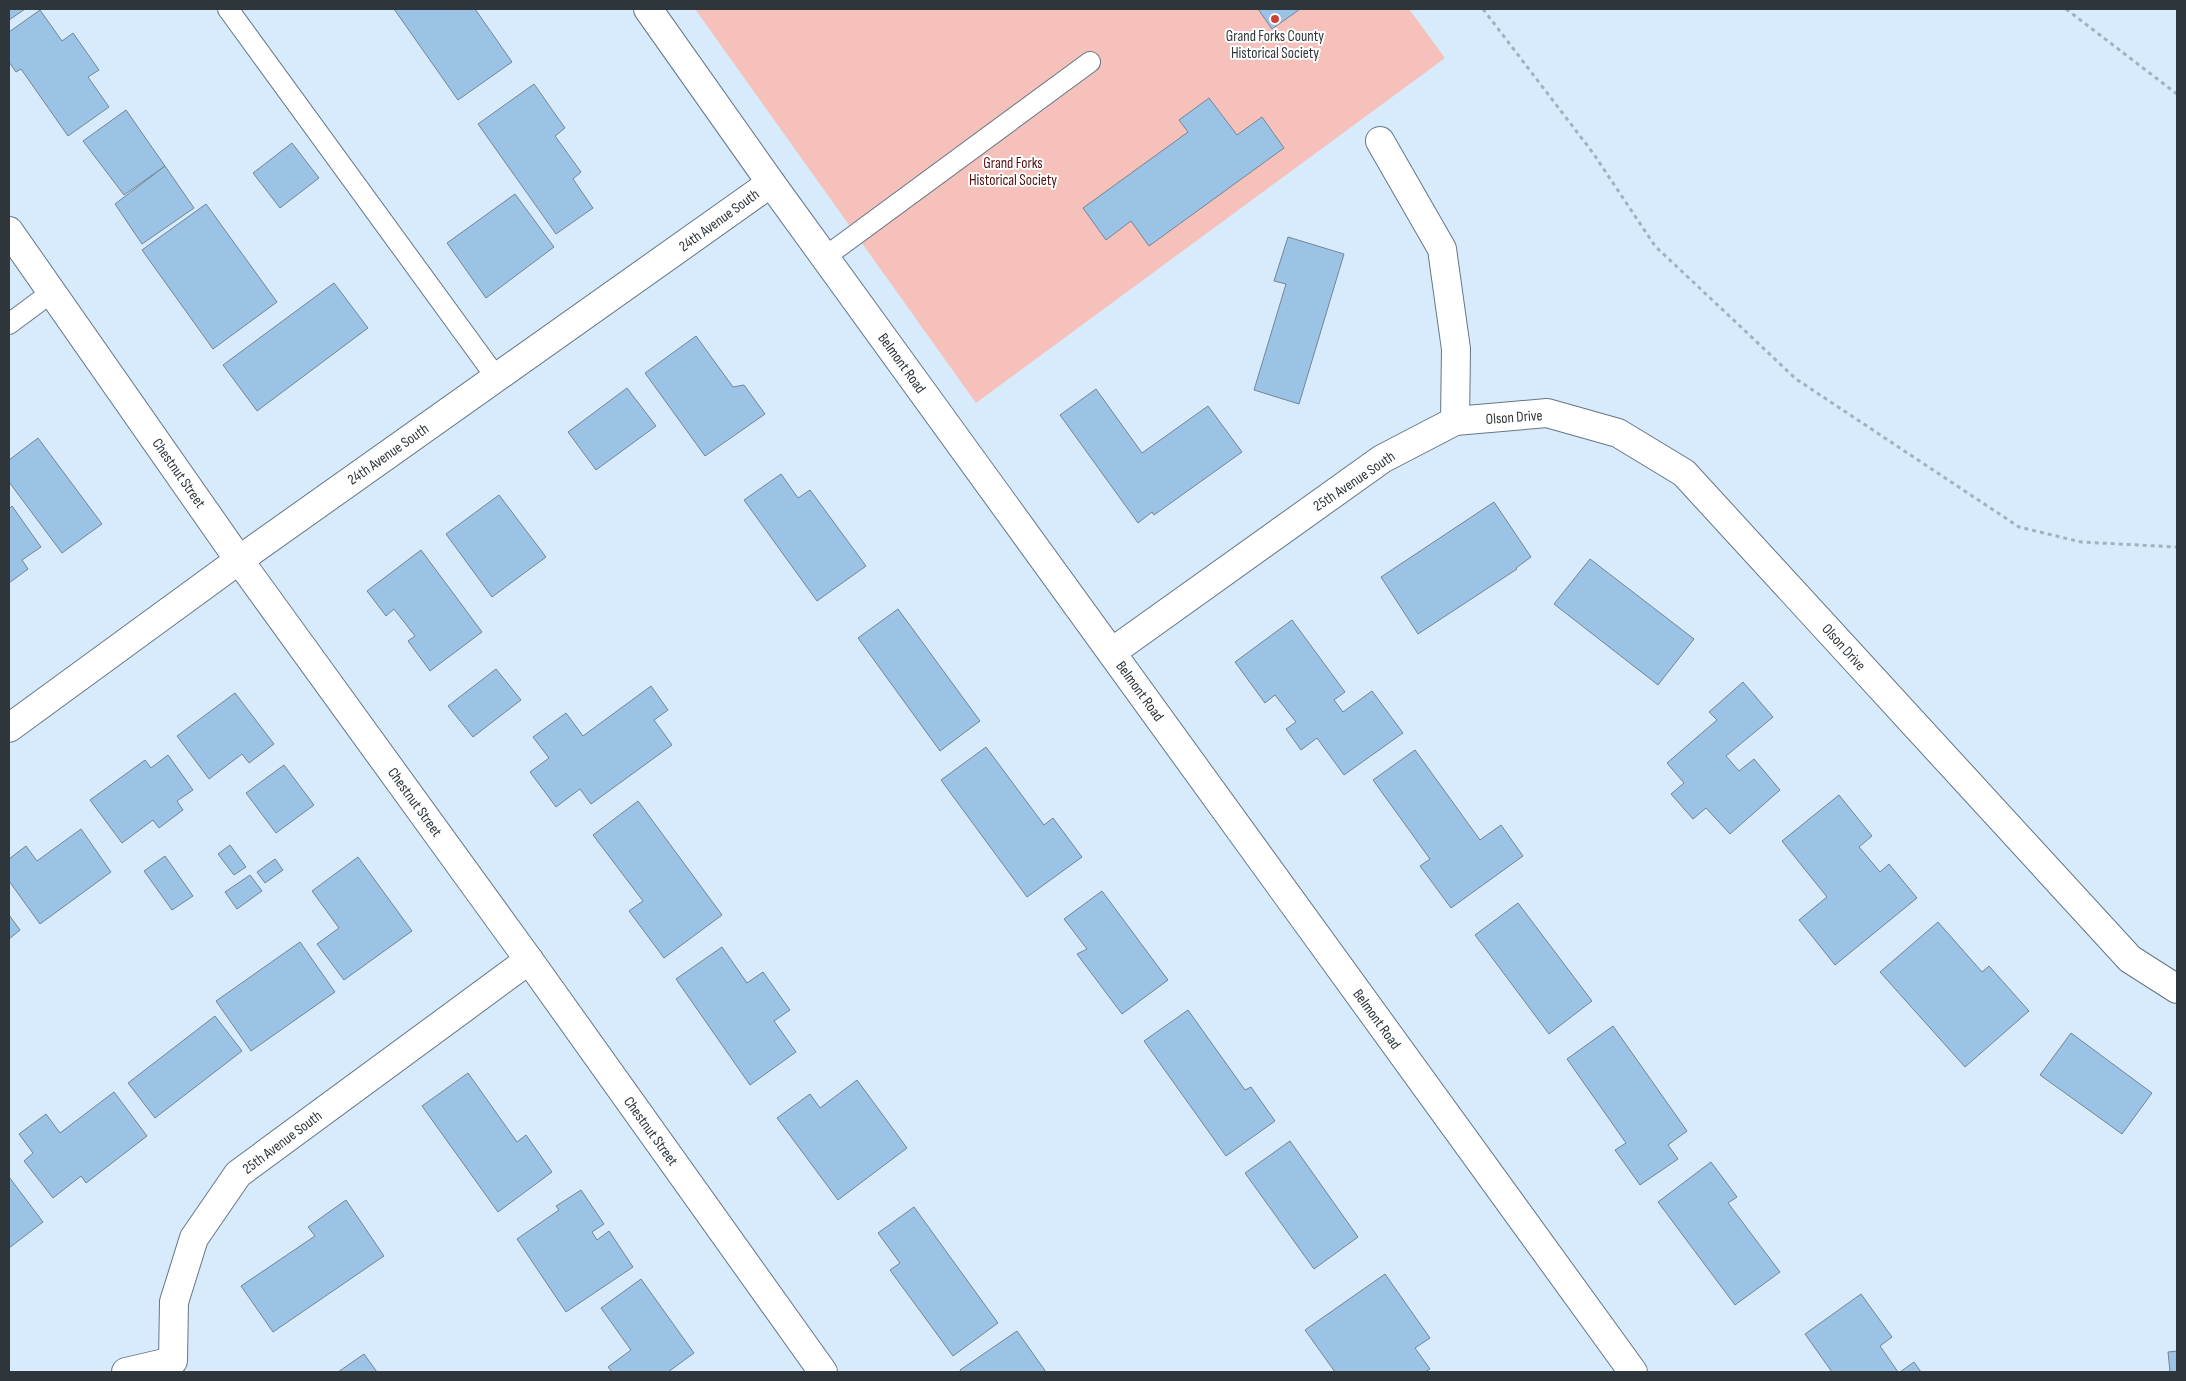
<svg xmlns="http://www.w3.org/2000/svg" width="2186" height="1381" font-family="'Sofia Sans Condensed',sans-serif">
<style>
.green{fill:#f5c1ba}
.building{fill:#9bc3e6;stroke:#738594}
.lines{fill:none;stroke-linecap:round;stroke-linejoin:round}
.lane-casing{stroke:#657685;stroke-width:22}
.street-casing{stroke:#657685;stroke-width:30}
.secondary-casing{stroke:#657685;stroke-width:30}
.path{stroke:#a1b1be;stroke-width:3;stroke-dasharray:4 4;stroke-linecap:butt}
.lane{stroke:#fff;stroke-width:20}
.street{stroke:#fff;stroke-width:28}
.secondary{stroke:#fff;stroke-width:28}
.poi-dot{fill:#d04239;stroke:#fff;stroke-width:2}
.labels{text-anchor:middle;stroke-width:4;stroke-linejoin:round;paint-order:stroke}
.poi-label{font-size:15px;fill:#2e363c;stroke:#fff}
.park-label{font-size:15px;fill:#51110e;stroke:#fff}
.street-label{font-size:15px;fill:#2e363c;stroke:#fff}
</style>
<rect width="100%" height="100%" fill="#d8ebfc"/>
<path class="green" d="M695 9H1409L1445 58 976 403Z"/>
<g class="building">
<path d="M9 9H25L9 20Z"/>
<path d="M394 9H475L512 62 458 100Z"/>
<path d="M1258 9H1300L1272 29Z"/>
<path d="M40 10 62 41 73 33 99 70 88 77 109 107 68 136 21 69 16 72 9 62V32Z"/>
<path d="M534 84 565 128 555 136 581 172 573 179 593 208 556 234 478 124Z"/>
<path d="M1209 98 1237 135 1262 117 1284 148 1149 246 1131 221 1106 240 1083 208 1188 132 1179 120Z"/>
<path d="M126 110 165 166 124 195 83 141Z"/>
<path d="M292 143 319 178 280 208 253 173Z"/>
<path d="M165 166 194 208 142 244 115 204Z"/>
<path d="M515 194 554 247 486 298 447 243Z"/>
<path d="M206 204 277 302 213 349 142 250Z"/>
<path d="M1288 237 1344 254 1299 404 1254 390 1286 284 1274 281Z"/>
<path d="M334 283 368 328 257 411 223 365Z"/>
<path d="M696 336 733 387 744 385 765 414 705 456 645 373Z"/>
<path d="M627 388 656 426 596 470 568 432Z"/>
<path d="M1096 389 1142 453 1208 406 1242 452 1154 515 1152 512 1138 523 1060 415Z"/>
<path d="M38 438 102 524 62 553 9 482V460Z"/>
<path d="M781 474 798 498 810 490 866 566 817 601 744 500Z"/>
<path d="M499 495 546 557 492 597 446 534Z"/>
<path d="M1494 502 1531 557 1516 568 1517 569 1418 634 1381 577Z"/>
<path d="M12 506 41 547 22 560 28 569 9 583V509Z"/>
<path d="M421 550 482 632 430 671 408 641 415 636 394 609 386 616 367 591Z"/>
<path d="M1590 559 1694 639 1658 685 1554 604Z"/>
<path d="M898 609 980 721 940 751 858 638Z"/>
<path d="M1292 620 1345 692 1334 700 1343 712 1372 691 1403 733 1344 775 1317 738 1301 750 1286 729 1296 722 1275 695 1265 703 1235 662Z"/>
<path d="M496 669 521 700 473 737 448 706Z"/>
<path d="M1743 682 1773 717 1726 756 1739 771 1754 759 1780 790 1730 834 1706 808 1693 819 1671 794 1684 783 1667 763 1717 720 1709 712Z"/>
<path d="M651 686 668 710 654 720 672 745 591 804 580 789 556 807 530 772 549 758 533 737 566 713 583 736Z"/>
<path d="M235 693 274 744 249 763 242 754 209 779 177 736Z"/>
<path d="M986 747 1044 825 1053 818 1082 857 1027 897 941 780Z"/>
<path d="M1415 750 1480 840 1501 825 1523 856 1451 908 1420 866 1430 859 1373 780Z"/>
<path d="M168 755 193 790 177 801 183 810 159 828 153 820 122 843 90 800 145 760 151 768Z"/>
<path d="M284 765 314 805 276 833 246 793Z"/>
<path d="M1839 795 1872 836 1859 847 1880 872 1889 864 1917 898 1835 965 1799 920 1827 897 1782 841Z"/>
<path d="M638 801 722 915 664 958 629 911 643 901 593 835Z"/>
<path d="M81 829 111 872 40 924 9 881V859L26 846 37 861Z"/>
<path d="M230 845 246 867 234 875 218 854Z"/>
<path d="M165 856 193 896 172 910 144 871Z"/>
<path d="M358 857 412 931 344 980 317 944 339 928 312 891Z"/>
<path d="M275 859 283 870 265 883 257 872Z"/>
<path d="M250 875 262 891 237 909 225 892Z"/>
<path d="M1102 891 1168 980 1122 1014 1077 954 1087 949 1064 919Z"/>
<path d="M1518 903 1592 1001 1549 1034 1475 935Z"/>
<path d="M9 915 20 930 9 939Z"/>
<path d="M1938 922 1982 972 1989 966 2029 1011 1965 1067 1880 972Z"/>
<path d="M300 942 335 992 251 1051 216 1001Z"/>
<path d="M722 947 747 983 763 972 790 1010 774 1021 796 1052 750 1085 676 979Z"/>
<path d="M1188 1010 1245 1090 1251 1087 1275 1121 1226 1156 1144 1041Z"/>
<path d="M215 1016 242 1051 155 1118 128 1083Z"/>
<path d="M1613 1026 1687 1131 1668 1145 1678 1159 1640 1185 1615 1150 1626 1143 1567 1059Z"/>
<path d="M2071 1033 2152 1093 2122 1134 2040 1075Z"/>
<path d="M468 1073 517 1142 526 1135 552 1172 498 1212 422 1106Z"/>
<path d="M857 1080 907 1148 838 1200 777 1118 810 1094 820 1108Z"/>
<path d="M114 1092 147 1136 86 1183 81 1176 53 1198 24 1161 33 1153 19 1134 46 1114 60 1133Z"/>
<path d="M1290 1141 1358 1237 1314 1269 1245 1173Z"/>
<path d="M1711 1162 1737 1197 1728 1203 1780 1272 1735 1305 1658 1202Z"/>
<path d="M9 1177 43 1222 9 1248Z"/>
<path d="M581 1190 604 1224 592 1232 597 1240 609 1231 633 1267 566 1312 517 1239 559 1210 556 1206Z"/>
<path d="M346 1200 384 1256 273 1332 241 1286 315 1236 308 1227Z"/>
<path d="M914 1207 998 1323 953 1356 890 1270 900 1263 878 1233Z"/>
<path d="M1385 1274 1430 1338 1415 1348 1430 1369 1425 1372H1335L1305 1330Z"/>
<path d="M641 1279 694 1353 668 1372H612L608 1367 631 1350 601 1308Z"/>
<path d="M1861 1294 1892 1337 1880 1346 1898 1372H1832L1805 1334Z"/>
<path d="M1017 1331 1046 1372H961L960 1370Z"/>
<path d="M2177 1351V1372H2170L2168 1352Z"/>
<path d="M364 1354 377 1372H338Z"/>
<path d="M1914 1362 1921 1372H1900Z"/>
</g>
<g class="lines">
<g class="lane-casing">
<g id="lane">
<path d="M228 9 496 377"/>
<path d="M825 257 1090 62"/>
<path d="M9 324 52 292"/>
</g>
</g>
<g class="street-casing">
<g id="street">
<path d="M9 231 239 560 529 960 823 1372"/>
<path d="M1455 421 1547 413 1618 433 1684 473 2130 959 2177 989"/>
<path d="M1112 652 1382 459 1455 421 1456 349 1442 249 1380 141"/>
<path d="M9 728 239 560 771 183"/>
<path d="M126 1372 173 1361 174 1302 194 1238 238 1174 529 960"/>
</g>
</g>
<g class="secondary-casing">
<path id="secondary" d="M648 9 771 183 1633 1372"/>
</g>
<g class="path">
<path d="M1483 9 1593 153 1655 246 1796 379 2019 527 2081 542 2177 547"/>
<path d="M2066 9 2177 94"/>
</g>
<use href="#lane" class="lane"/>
<use href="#street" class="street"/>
<use href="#secondary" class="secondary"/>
</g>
<circle class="poi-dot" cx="1275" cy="19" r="5"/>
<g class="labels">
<g class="poi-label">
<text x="1275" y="41">Grand Forks County<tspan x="1275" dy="17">Historical Society</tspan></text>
</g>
<g class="park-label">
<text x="1013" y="168">Grand Forks<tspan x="1013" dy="17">Historical Society</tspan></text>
</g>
<g class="street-label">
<text transform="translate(719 220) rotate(-36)" y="5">24th Avenue South</text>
<text transform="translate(902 363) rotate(54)" y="5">Belmont Road</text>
<text transform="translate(1514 417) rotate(-4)" y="5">Olson Drive</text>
<text transform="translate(388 454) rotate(-35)" y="5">24th Avenue South</text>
<text transform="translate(179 473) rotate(55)" y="5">Chestnut Street</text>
<text transform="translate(1354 481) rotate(-34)" y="5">25th Avenue South</text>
<text transform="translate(1844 647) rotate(48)" y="5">Olson Drive</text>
<text transform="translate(1140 691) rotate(54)" y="5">Belmont Road</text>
<text transform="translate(415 802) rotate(54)" y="5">Chestnut Street</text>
<text transform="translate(1377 1019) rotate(54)" y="5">Belmont Road</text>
<text transform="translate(651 1131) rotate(54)" y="5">Chestnut Street</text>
<text transform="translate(282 1142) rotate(-37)" y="5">25th Avenue South</text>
</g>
</g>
<rect width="2186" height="1381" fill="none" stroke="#2e363c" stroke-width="20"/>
</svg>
